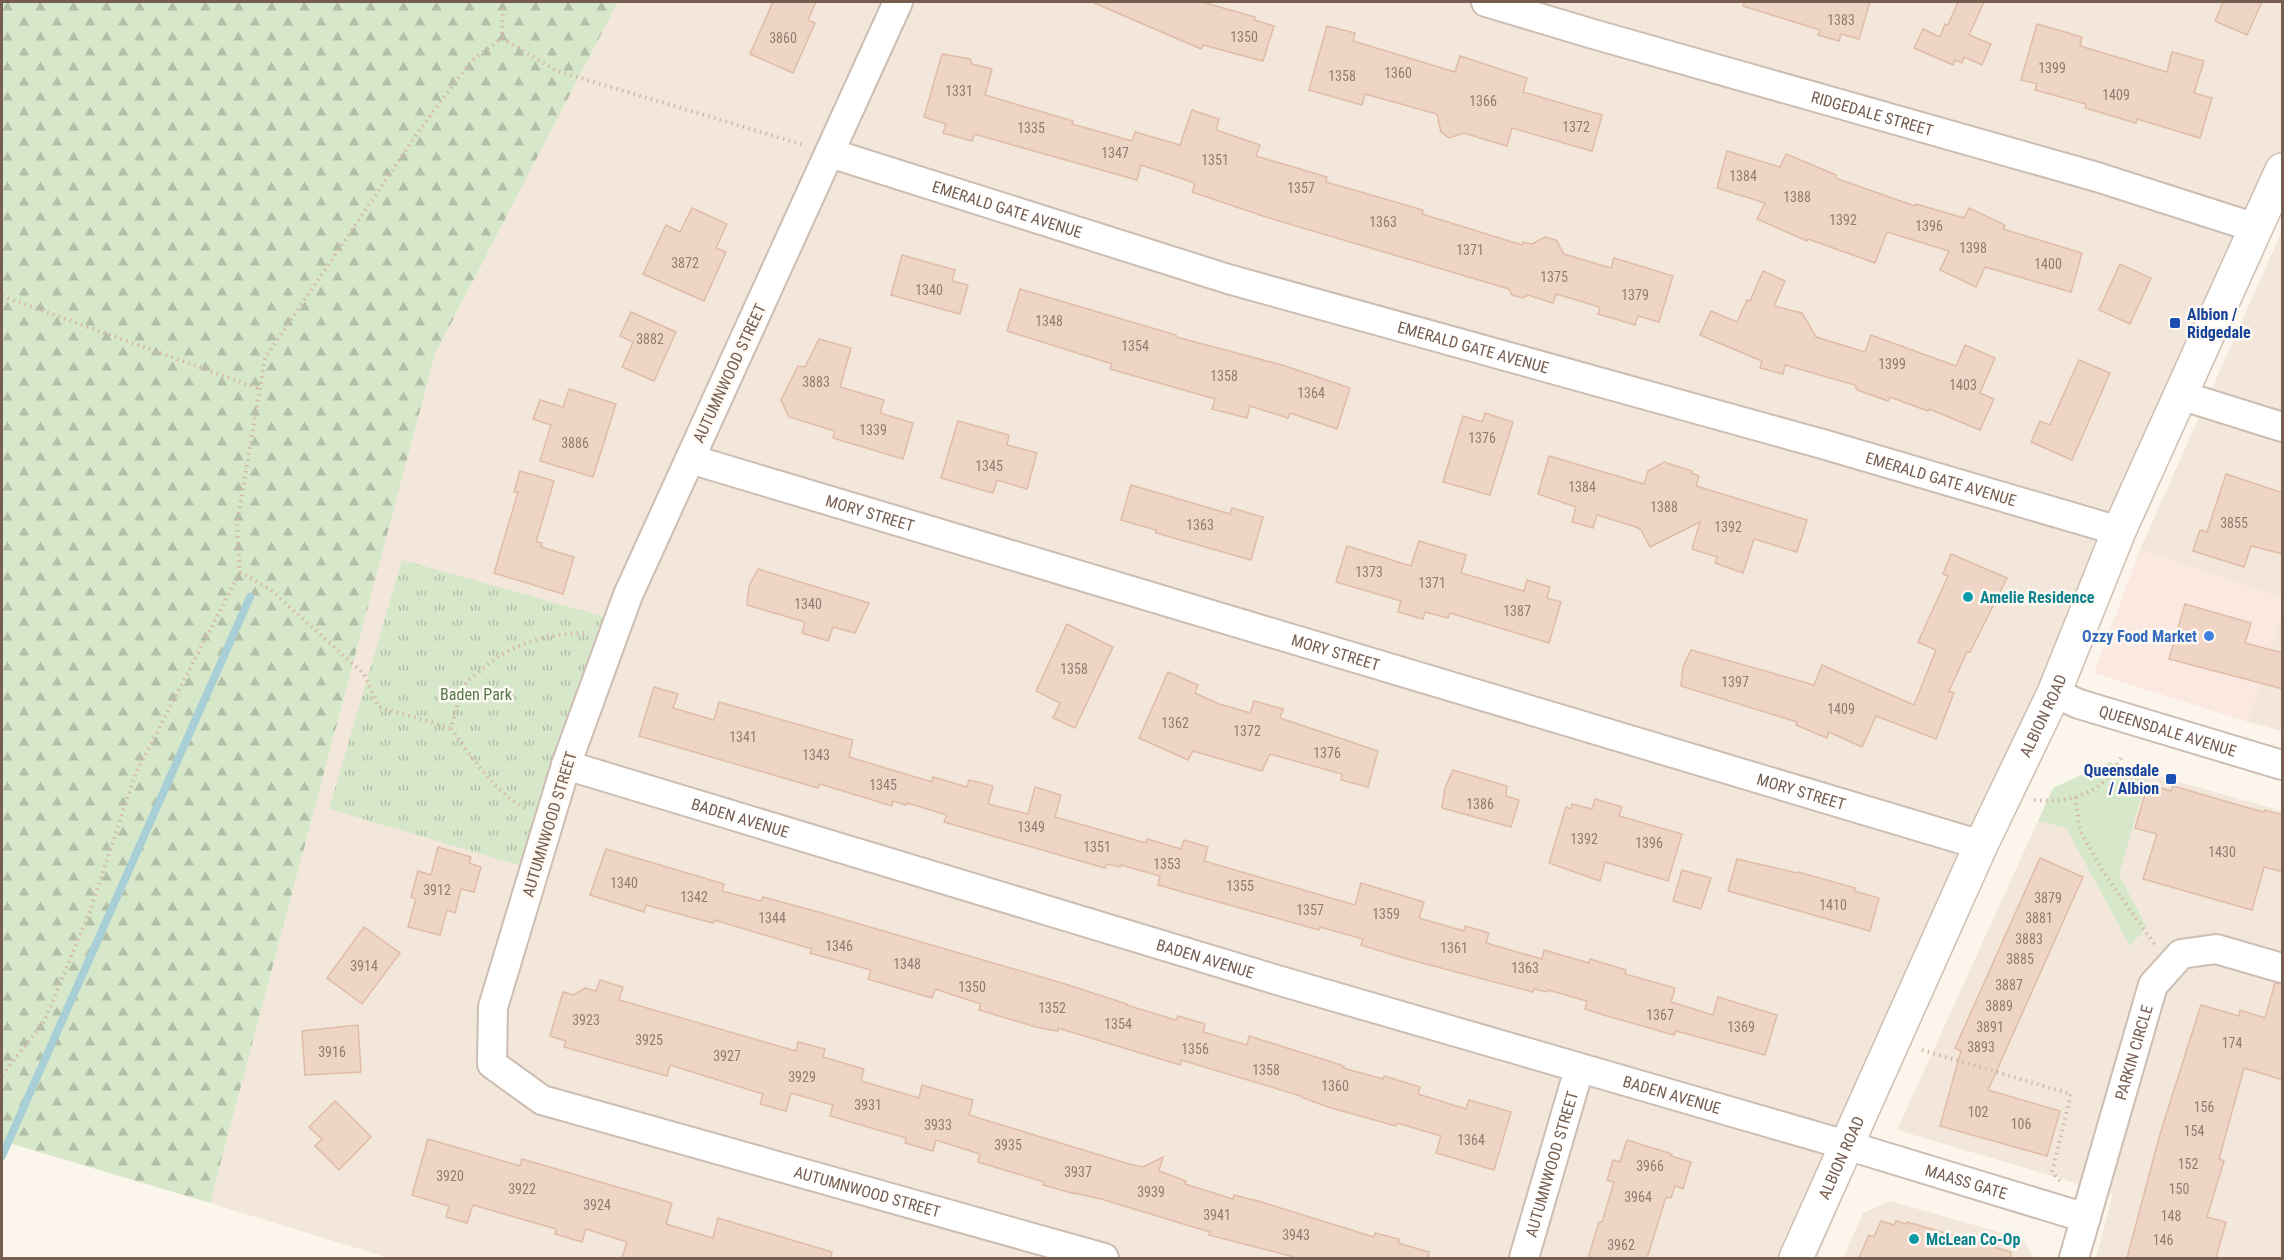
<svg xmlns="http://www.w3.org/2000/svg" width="2284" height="1260" font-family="'Roboto Condensed',sans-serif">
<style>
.residential{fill:#f2e7da}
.commercial{fill:#fae8e1}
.grass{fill:#d7e8ca}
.forest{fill:url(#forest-firs)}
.park{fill:url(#park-tufts)}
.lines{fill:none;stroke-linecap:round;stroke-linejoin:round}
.stream{stroke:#a8cfd5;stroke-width:8}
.building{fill:#efd5c5;stroke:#e0bca7;stroke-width:1.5}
.street-casing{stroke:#cdbdb2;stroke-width:32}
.secondary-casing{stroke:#cfbeb0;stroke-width:36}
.path{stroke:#d4b8a8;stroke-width:4;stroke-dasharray:1.5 4.5;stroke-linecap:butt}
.street{stroke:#fff;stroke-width:28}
.secondary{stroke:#fff;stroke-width:33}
.transit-dot{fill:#1a4fb4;stroke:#fef9f2;stroke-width:2}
.culture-dot{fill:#0f9aa8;stroke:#fef9f2;stroke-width:2}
.shop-dot{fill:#3f7fe0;stroke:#fef9f2;stroke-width:2}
.labels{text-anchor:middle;stroke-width:5;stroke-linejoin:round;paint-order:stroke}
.number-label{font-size:14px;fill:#947b6d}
.street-label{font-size:16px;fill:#755d50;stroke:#fef9f2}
.transit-label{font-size:16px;font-weight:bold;fill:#164399;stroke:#fef9f2;text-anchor:start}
.culture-label{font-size:16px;font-weight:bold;fill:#0d838f;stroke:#fef9f2;text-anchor:start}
.shop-label{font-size:16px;font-weight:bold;fill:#366cbe;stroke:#fef9f2;text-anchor:end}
.park-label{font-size:16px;fill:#577949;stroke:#fef9f2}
</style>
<defs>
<pattern id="forest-firs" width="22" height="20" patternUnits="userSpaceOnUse" patternTransform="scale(1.5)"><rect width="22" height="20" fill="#d7e8ca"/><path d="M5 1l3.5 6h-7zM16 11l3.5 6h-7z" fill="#b3bfa6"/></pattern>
<pattern id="park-tufts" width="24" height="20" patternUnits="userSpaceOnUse" patternTransform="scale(1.5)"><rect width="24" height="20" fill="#d7e8ca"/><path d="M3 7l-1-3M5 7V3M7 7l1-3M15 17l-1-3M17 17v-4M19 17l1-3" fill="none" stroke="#b3bfa6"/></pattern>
</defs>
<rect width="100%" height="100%" fill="#fbf5ec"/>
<g class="residential">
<path d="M618 2H2282V178L1817 1258H389L210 1203 435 354Z"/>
<path d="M2282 231V598L2140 550Z"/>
<path d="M2282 611V731L2248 722Z"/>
<path d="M2148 773 2282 811V1258H2096L2113 1194 1897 1130 2038 821 2066 828 2130 946 2147 927 2119 875Z"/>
<path d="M1890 1201 2023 1239 2034 1258H1843L1863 1213Z"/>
</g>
<path class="commercial" d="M2140 550 2282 598V611L2248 722 2094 673Z"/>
<path class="grass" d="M2109 762 2148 773 2119 875 2147 927 2130 946 2066 828 2038 821 2053 788Z"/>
<path class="forest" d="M2 2H618L435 354 210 1203 2 1141Z"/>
<path class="park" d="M402 560 616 620 532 869 329 809Z"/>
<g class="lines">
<path class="stream" d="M2 1156 250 597"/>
</g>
<g class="building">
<path d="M773 2H816L808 20 815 23 793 73 750 54Z"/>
<path d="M1092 2H1202L1255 17 1254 20 1274 26 1263 61 1203 45 1201 49Z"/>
<path d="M1744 2H1870L1859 39 1841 34 1839 41 1818 35 1820 30 1743 6Z"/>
<path d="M1958 2H1984L1969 35 1991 44 1982 65 1964 57 1962 63 1955 60 1953 65 1914 48 1923 29 1940 37 1945 24 1948 25Z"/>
<path d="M2223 2H2262L2247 35 2215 21Z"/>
<path d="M2037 24 2082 37 2080 46 2167 72 2172 52 2204 61 2194 93 2212 98 2200 138 2137 119 2136 123 2085 108 2086 104 2035 90 2037 84 2021 80Z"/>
<path d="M1327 26 1355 33 1353 41 1455 72 1460 56 1527 78 1523 92 1602 115 1592 151 1512 128 1507 146 1464 133 1449 138 1441 132 1437 114 1365 94 1362 105 1309 90Z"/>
<path d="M942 54 970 59 972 64 992 69 985 95 1073 121 1072 124 1132 141 1135 132 1180 145 1192 110 1219 119 1216 130 1260 145 1256 156 1327 177 1326 182 1423 210 1422 214 1522 245 1523 242 1532 244 1545 237 1556 240 1564 254 1611 268 1614 258 1673 276 1659 322 1638 316 1635 325 1598 314 1600 307 1556 294 1553 303 1528 295 1523 298 1512 295 1509 289 1266 217 1192 192 1195 183 1141 165 1137 180 974 134 972 141 943 133 946 124 924 117Z"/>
<path d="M1727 151 1780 167 1786 154 1836 175 1835 178 1915 206 1916 204 1964 218 1969 208 2005 225 2003 229 2082 253 2071 292 1985 267 1976 287 1940 270 1949 251 1887 232 1875 263 1808 239 1807 241 1757 219 1765 203 1717 188Z"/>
<path d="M692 208 727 224 716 248 726 252 704 301 643 274 666 225 680 232Z"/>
<path d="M902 255 955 270 952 281 968 285 960 314 891 295Z"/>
<path d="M2120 264 2151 278 2130 324 2099 310Z"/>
<path d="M1763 271 1785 281 1774 306 1802 313 1816 337 1865 352 1871 335 1956 366 1965 345 1995 358 1980 393 1994 399 1980 430 1929 409 1928 411 1890 397 1888 401 1857 390 1855 385 1785 365 1783 374 1760 368 1762 361 1700 335 1711 311 1737 322 1747 300 1750 301Z"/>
<path d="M1020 289 1176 335V337L1282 365 1350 388 1337 429 1290 413 1288 418 1250 406 1247 418 1212 409 1215 399 1110 369 1112 364 1007 331Z"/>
<path d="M631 312 676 332 654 381 622 367 633 342 620 336Z"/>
<path d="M819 339 851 348 840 387 884 400 880 413 913 423 903 459 833 438 835 431 789 417 781 400 798 366 805 367Z"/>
<path d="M2079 360 2110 373 2072 460 2031 442 2040 421 2050 425Z"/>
<path d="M569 389 616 404 593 477 540 461 551 425 533 419 540 400 563 407Z"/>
<path d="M1485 413 1513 422 1490 495 1443 482 1463 416 1482 422Z"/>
<path d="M958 421 1009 435 1007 445 1037 453 1027 489 997 480 993 493 941 478Z"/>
<path d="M1549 456 1644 484 1648 471 1664 462 1692 471 1691 473 1699 476 1696 486 1807 520 1797 552 1754 539 1743 573 1715 563 1717 557 1692 549 1700 522 1650 547 1641 530 1636 527 1597 515 1593 528 1572 522 1576 507 1538 494Z"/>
<path d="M520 471 554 481 536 542 542 543 541 547 574 557 563 594 494 573 518 492H514Z"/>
<path d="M2226 474 2283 493V554L2251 546 2244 567 2193 551 2200 530 2207 532Z"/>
<path d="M1131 485 1230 514 1232 508 1263 517 1251 560 1156 533V530L1121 520Z"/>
<path d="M1419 541 1466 555 1461 573 1524 591 1527 580 1550 587 1547 598 1561 602 1549 643 1450 613 1448 618 1425 612 1423 619 1398 612 1401 601 1336 582 1347 546 1411 566Z"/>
<path d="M1951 554 2007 578 1970 652H1967L1949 691 1954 693 1936 739 1876 716 1862 747 1829 732 1827 738 1796 725 1797 722 1681 686 1683 667 1691 650 1814 685 1822 665 1914 705 1936 650 1918 642 1948 576 1943 574Z"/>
<path d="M758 569 869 603 855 633 833 627 828 641 802 633 805 622 747 605 749 586Z"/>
<path d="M2185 604 2251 623 2245 643 2283 653V689L2169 659Z"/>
<path d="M1067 624 1113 647 1075 728 1053 718 1060 703 1036 691Z"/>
<path d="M1168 672 1198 685 1195 693 1219 704 1250 713 1254 701 1283 709 1280 718 1378 751 1368 787 1341 780 1342 774 1270 754 1262 771 1193 751 1188 760 1139 738Z"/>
<path d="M654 687 678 694 673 708 714 720 719 702 853 740 849 757 932 782 933 777 967 787 969 780 993 786 988 804 1028 814 1035 787 1061 795 1055 817 1146 843 1147 839 1181 849 1184 840 1208 847 1204 861 1355 905 1361 883 1424 902 1419 918 1464 931 1465 926 1489 933 1486 943 1542 959 1544 950 1589 963 1590 959 1626 970 1625 974 1675 988 1671 1002 1713 1015 1718 997 1777 1015 1765 1055 1676 1031 1674 1035 1604 1015 1585 1009 1587 1001 1548 990 1547 992 1534 989 1533 992 1407 959 1361 945 1363 939 1320 927 1319 930 1158 885 1160 876 1121 865 1120 867 1107 864 1105 868 944 822 947 815 907 803 906 805 893 801 892 806 820 784 818 788 639 736Z"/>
<path d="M1453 770 1507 786 1506 796 1519 800 1511 827 1442 808 1445 788Z"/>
<path d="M2148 784 2171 791 2173 786 2252 809 2265 812V810L2283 815V872L2264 867 2252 910 2143 879 2157 834 2135 828Z"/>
<path d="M1595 799 1622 807 1619 816 1682 834 1668 881 1605 862 1600 881 1549 863 1566 807 1571 809 1572 804 1592 809Z"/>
<path d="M438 847 471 857 469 863 481 867 474 892 461 889 455 913 447 910 440 935 408 927 416 899 411 897 418 871 431 875Z"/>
<path d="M606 849 724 884 722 891 761 901 763 897 822 913 1062 983 1127 1004 1126 1005 1176 1020 1178 1016 1205 1024 1203 1032 1247 1045 1249 1036 1344 1066 1343 1068 1383 1079 1384 1076 1420 1087 1418 1094 1466 1109 1469 1100 1511 1112 1494 1170 1436 1153 1441 1136 1397 1123 1396 1126 1328 1107 1301 1097V1096L1181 1060 1180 1065 1058 1028V1031L1036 1027 979 1010 981 1004 935 989 932 998 868 979 871 970 810 953 812 949 714 920 713 923 646 905 644 912 590 895Z"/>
<path d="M2040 858 2083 877 1988 1090 2060 1111 2047 1156 1940 1126 1961 1051 1955 1048Z"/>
<path d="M1737 859 1797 873 1798 872 1855 888 1854 891 1879 898 1870 931 1728 891Z"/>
<path d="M1682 870 1711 878 1701 909 1673 901Z"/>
<path d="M364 927 400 953 362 1004 327 978Z"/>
<path d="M600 980 623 987 619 1000 796 1051 798 1042 825 1049 823 1057 864 1069 861 1081 919 1098 922 1085 973 1100 969 1115 1129 1164 1143 1167 1163 1157 1159 1171 1186 1181 1185 1184 1233 1199 1234 1195 1258 1201 1374 1237 1375 1233 1399 1239 1398 1243 1429 1252 1428 1258H1298L1209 1235 1210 1232 1101 1199 1075 1193V1194L1043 1185 1044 1182 978 1162 980 1154 936 1140 933 1151 905 1143 906 1138 830 1116 833 1105 791 1093 786 1111 760 1104 763 1094 670 1065 667 1076 564 1047 566 1041 550 1036 563 992 574 995 585 988 596 991Z"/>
<path d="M2275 983 2283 984V1080L2244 1068 2219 1159 2224 1161 2207 1217 2226 1222 2216 1258H2127L2160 1134 2201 1005 2239 1016 2240 1010 2265 1018Z"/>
<path d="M358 1025 361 1072 305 1075 302 1031Z"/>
<path d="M335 1101 371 1137 339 1170 315 1146 322 1139 309 1127Z"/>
<path d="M428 1139 520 1166 522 1159 672 1203 666 1224 713 1238 718 1218 832 1252 831 1258H622L627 1242 586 1229 582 1242 555 1234 556 1229 473 1205 467 1223 446 1217 449 1206 412 1195Z"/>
<path d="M1627 1140 1672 1154 1671 1156 1691 1162 1683 1189 1675 1186 1671 1198 1666 1197 1647 1258H1588L1599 1222H1602L1614 1182 1607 1180 1613 1160 1620 1162Z"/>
<path d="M1881 1221 1894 1225 1896 1221 1906 1224 1907 1222 2011 1252 2010 1258H1859L1869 1235 1874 1237Z"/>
</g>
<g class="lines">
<g class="street-casing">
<g id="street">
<path id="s1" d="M898 2 628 595 566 765 493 1007 492 1064 542 1100 1104 1258"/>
<path id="s2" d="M1486 2 1593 34 2097 177 2256 228"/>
<path id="s3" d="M830 153 1228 279 1826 445 2119 531"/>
<path d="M2180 395 2282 427"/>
<path id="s4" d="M690 459 1981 845"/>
<path id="s5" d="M2054 693 2079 704 2282 765"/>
<path id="s6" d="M566 765 1277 980 1846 1145 2086 1218"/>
<path id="s7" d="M1524 1258 1579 1069"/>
<path id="s8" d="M2074 1258 2153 985 2181 954 2216 949 2282 968"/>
</g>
</g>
<g class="secondary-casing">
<g id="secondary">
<path id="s9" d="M1796 1258 1981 845 2054 693 2119 531 2282 170"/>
</g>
</g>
<g class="path">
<path d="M503 2 502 38 557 71 804 145"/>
<path d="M2 296 260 389"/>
<path d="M240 572 271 590 364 674 379 707 451 728"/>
<path d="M2075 797 2080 831 2104 873 2155 945"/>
<path d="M2034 800C2060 802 2087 799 2106 779 2113 773 2118 763 2123 755"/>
<path d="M525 808C493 791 472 757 451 728 455 714 459 696 466 683 469 680 473 676 477 674 506 645 544 634 584 633"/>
<path d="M1922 1050 2071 1094 2052 1172 2060 1181"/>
<path d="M2 1075 44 1022 90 911 135 775 240 572 237 524 265 358 419 131 471 61 502 38"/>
</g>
<use href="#street" class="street"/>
<use href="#secondary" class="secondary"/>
</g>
<g class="transit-dot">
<rect x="2169" y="317" width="12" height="12" rx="3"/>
<rect x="2165" y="773" width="12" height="12" rx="3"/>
</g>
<g class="culture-dot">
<circle cx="1968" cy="597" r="6"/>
<circle cx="1914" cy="1239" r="6"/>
</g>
<circle class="shop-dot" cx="2209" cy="636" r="6"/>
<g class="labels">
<g class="number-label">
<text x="1841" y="25">1383</text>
<text x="1244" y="42">1350</text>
<text x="783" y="43">3860</text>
<text x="2052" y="73">1399</text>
<text x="1398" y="78">1360</text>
<text x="1342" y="81">1358</text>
<text x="959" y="96">1331</text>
<text x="2116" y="100">1409</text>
<text x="1483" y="106">1366</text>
<text x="1576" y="132">1372</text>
<text x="1031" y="133">1335</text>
<text x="1115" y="158">1347</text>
<text x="1215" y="165">1351</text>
<text x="1743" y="181">1384</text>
<text x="1301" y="193">1357</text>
<text x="1797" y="202">1388</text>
<text x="1843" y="225">1392</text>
<text x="1383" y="227">1363</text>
<text x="1929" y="231">1396</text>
<text x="1973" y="253">1398</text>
<text x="1470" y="255">1371</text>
<text x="685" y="268">3872</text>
<text x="2048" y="269">1400</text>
<text x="1554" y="282">1375</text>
<text x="929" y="295">1340</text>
<text x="1635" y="300">1379</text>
<text x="1049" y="326">1348</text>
<text x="650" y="344">3882</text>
<text x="1135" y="351">1354</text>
<text x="1892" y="369">1399</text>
<text x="1224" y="381">1358</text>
<text x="816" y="387">3883</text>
<text x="1963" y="390">1403</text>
<text x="1311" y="398">1364</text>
<text x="873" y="435">1339</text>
<text x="1482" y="443">1376</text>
<text x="575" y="448">3886</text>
<text x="989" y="471">1345</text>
<text x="1582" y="492">1384</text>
<text x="1664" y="512">1388</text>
<text x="2234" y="528">3855</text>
<text x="1200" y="530">1363</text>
<text x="1728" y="532">1392</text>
<text x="1369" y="577">1373</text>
<text x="1432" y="588">1371</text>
<text x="808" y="609">1340</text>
<text x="1517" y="616">1387</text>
<text x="1074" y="674">1358</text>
<text x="1735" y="687">1397</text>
<text x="1841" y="714">1409</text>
<text x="1175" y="728">1362</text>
<text x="1247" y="736">1372</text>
<text x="743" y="742">1341</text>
<text x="1327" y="758">1376</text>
<text x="816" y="760">1343</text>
<text x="883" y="790">1345</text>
<text x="1480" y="809">1386</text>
<text x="1031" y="832">1349</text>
<text x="1584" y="844">1392</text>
<text x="1649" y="848">1396</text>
<text x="1097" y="852">1351</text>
<text x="2222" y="857">1430</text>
<text x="1167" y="869">1353</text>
<text x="624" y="888">1340</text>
<text x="1240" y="891">1355</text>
<text x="437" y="895">3912</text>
<text x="694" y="902">1342</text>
<text x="2048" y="903">3879</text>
<text x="1833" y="910">1410</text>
<text x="1310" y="915">1357</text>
<text x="1386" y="919">1359</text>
<text x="772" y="923">1344</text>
<text x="2039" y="923">3881</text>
<text x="2029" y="944">3883</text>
<text x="839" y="951">1346</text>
<text x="1454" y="953">1361</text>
<text x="2020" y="964">3885</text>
<text x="907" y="969">1348</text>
<text x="364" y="971">3914</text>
<text x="1525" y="973">1363</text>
<text x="2009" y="990">3887</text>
<text x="972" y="992">1350</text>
<text x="1999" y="1011">3889</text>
<text x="1052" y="1013">1352</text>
<text x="1660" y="1020">1367</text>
<text x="586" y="1025">3923</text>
<text x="1118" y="1029">1354</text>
<text x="1741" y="1032">1369</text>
<text x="1990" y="1032">3891</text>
<text x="649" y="1045">3925</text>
<text x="2232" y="1048">174</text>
<text x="1981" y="1052">3893</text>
<text x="1195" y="1054">1356</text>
<text x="332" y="1057">3916</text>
<text x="727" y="1061">3927</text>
<text x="1266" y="1075">1358</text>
<text x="802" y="1082">3929</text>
<text x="1335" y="1091">1360</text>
<text x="868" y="1110">3931</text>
<text x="2204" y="1112">156</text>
<text x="1978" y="1117">102</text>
<text x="2021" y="1129">106</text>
<text x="938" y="1130">3933</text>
<text x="2194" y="1136">154</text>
<text x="1471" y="1145">1364</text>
<text x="1008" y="1150">3935</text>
<text x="2188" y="1169">152</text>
<text x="1650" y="1171">3966</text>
<text x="1078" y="1177">3937</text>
<text x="450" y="1181">3920</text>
<text x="522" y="1194">3922</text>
<text x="2179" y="1194">150</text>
<text x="1151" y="1197">3939</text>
<text x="1638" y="1202">3964</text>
<text x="597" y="1210">3924</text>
<text x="1217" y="1220">3941</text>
<text x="2171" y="1221">148</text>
<text x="1296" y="1240">3943</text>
<text x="2163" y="1245">146</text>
<text x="1621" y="1250">3962</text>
</g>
<g class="street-label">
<text dy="6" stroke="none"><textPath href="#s2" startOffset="402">RIDGEDALE STREET</textPath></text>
<text dy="6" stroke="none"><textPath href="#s3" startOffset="186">EMERALD GATE AVENUE</textPath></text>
<text dy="6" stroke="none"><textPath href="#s3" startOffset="672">EMERALD GATE AVENUE</textPath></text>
<text transform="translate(729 373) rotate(-65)" y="6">AUTUMNWOOD STREET</text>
<text dy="6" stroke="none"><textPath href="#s3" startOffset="1158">EMERALD GATE AVENUE</textPath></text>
<text dy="6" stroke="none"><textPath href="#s4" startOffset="188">MORY STREET</textPath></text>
<text dy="6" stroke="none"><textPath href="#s4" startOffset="674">MORY STREET</textPath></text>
<text dy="6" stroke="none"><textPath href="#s9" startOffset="596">ALBION ROAD</textPath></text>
<text dy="6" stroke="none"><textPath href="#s5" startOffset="120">QUEENSDALE AVENUE</textPath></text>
<text dy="6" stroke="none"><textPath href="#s4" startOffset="1160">MORY STREET</textPath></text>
<text dy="6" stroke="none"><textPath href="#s6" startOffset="182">BADEN AVENUE</textPath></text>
<text transform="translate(549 824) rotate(-73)" y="6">AUTUMNWOOD STREET</text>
<text dy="6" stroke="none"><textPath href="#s6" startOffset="668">BADEN AVENUE</textPath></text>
<text dy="6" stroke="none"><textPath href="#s8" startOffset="214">PARKIN CIRCLE</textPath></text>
<text dy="6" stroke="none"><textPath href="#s6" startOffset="1154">BADEN AVENUE</textPath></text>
<text dy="6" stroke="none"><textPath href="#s9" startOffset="110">ALBION ROAD</textPath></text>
<text dy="6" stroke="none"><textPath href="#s7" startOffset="98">AUTUMNWOOD STREET</textPath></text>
<text dy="6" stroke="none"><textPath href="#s6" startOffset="1461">MAASS GATE</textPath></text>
<text dy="6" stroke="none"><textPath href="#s1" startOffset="1542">AUTUMNWOOD STREET</textPath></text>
</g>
<g class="transit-label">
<text x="2187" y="320">Albion /<tspan x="2187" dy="18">Ridgedale</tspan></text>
<text x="2159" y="776" text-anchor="end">Queensdale<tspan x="2159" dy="18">/ Albion</tspan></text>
</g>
<g class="culture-label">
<text x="1980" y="603">Amelie Residence</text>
<text x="1926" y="1245">McLean Co-Op</text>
</g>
<g class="shop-label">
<text x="2197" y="642">Ozzy Food Market</text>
</g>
<g class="park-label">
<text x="476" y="700">Baden Park</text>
</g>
</g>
<rect width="2284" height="1260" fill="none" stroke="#755d50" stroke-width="6"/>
</svg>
